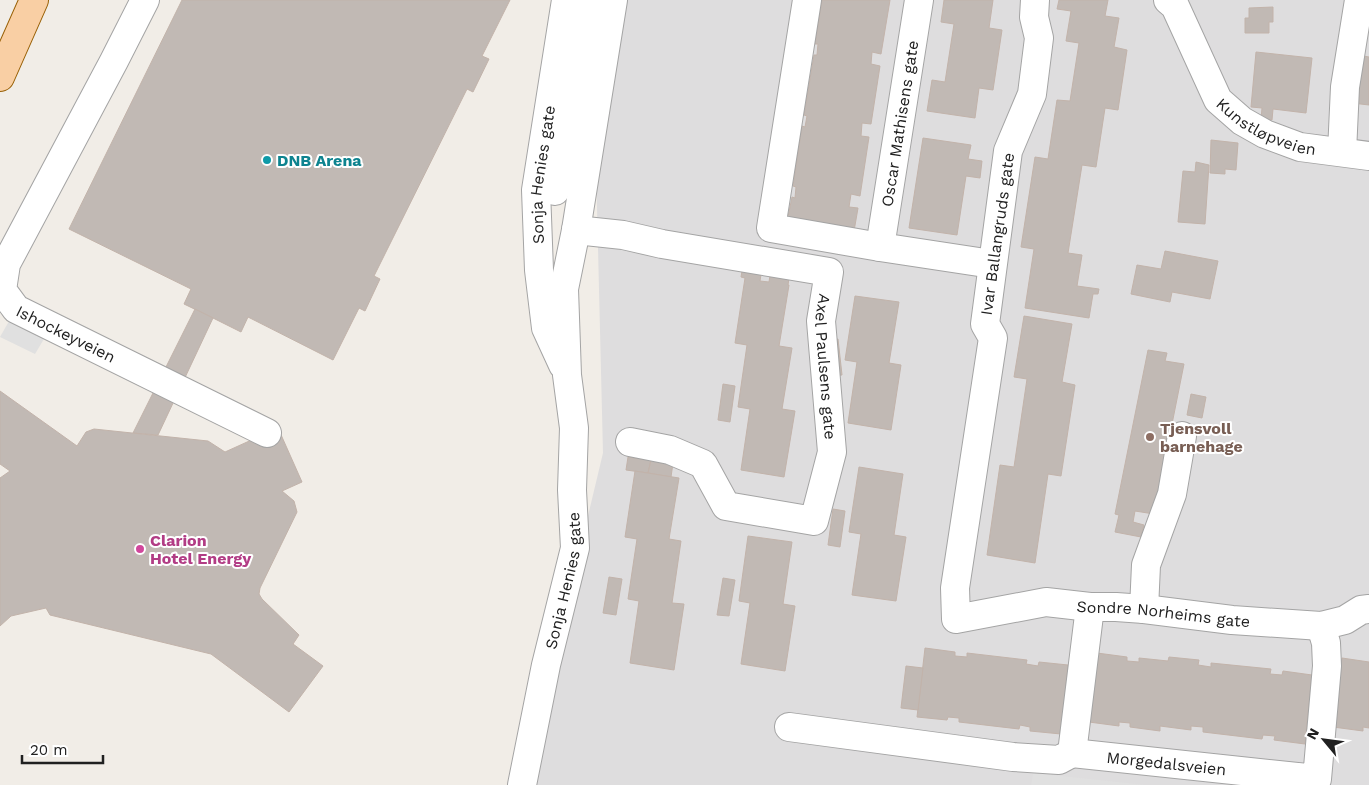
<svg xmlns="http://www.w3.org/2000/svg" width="1369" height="785" font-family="'Work Sans',sans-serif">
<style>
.residential{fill:#deddde}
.parking{fill:#e0e0e0}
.building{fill:#c1b9b4;stroke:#c2b3aa}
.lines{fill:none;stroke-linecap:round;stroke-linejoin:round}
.minor-casing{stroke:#a4a4a4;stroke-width:30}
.major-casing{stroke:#985f04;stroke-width:30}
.minor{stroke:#fff;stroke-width:28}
.major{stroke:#f9cfa4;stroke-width:28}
.culture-dot{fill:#0f9aa8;stroke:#fff;stroke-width:2}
.education-dot{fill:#8d6e63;stroke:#fff;stroke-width:2}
.hotel-dot{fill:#d1479c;stroke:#fff;stroke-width:2}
.labels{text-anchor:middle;stroke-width:4;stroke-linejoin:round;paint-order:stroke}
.street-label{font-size:16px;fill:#202020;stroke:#fff}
.culture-label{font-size:16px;font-weight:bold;fill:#0d838f;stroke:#fff;text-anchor:start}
.education-label{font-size:16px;font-weight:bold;fill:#785e54;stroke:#fff;text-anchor:start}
.hotel-label{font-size:16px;font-weight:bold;fill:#b23c85;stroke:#fff;text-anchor:start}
</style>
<rect width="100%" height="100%" fill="#f1ede7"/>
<path class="residential" d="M624 0H1369V785H535L551 671 603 453 596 166Z"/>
<g class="parking">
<path d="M16 309 51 327 35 354 0 337Z"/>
<path d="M1033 773 1145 785H1031Z"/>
</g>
<g class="building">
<path d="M182 0H510L482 56 489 59 473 92 467 89 374 276 380 279 365 311 359 308 333 360 248 317 241 332 213 318 184 304 191 289 69 229Z"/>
<path d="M822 0H890L881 54 872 52 871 64 880 66 871 124 862 123 861 136 869 137 860 196 851 194 849 207 858 208 853 237 786 227 792 197 795 198 796 187 793 186 802 126 805 127 807 116 804 115 814 55H817L818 44H815Z"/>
<path d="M944 0H993L989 28 1002 30 993 90 979 88 975 118 927 111 932 80 945 82 954 24 941 22Z"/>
<path d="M1059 0H1108L1105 16 1119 18 1114 47 1127 50 1118 110 1105 108 1096 167 1082 165 1068 253 1082 255 1077 286 1099 289 1098 294H1093L1089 318 1025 308 1034 249 1021 247 1035 157 1048 159 1057 100 1070 101 1079 43 1066 41 1071 11 1057 9Z"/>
<path d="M1273 7V22H1269V33H1245V18H1249V8Z"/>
<path d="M1256 52 1312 58 1306 113 1273 109 1272 120 1261 119 1262 108 1251 107Z"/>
<path d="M1358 55 1369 57V105L1352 103Z"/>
<path d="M923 138 971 145 968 159 982 161 980 178 966 176 957 235 909 228Z"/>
<path d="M1211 140 1238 143 1236 170 1225 169V174L1210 173Z"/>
<path d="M1196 162 1209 165 1205 224 1178 222 1183 171 1195 172Z"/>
<path d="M1165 251 1218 261 1210 299 1172 292 1170 302 1131 294 1137 265 1161 269Z"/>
<path d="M743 265 762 268 760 281 769 282 771 269 790 272 788 285H789L779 346 792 348 782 409 795 411 784 477 741 470 750 409 738 407 747 345 735 343 745 278 741 277Z"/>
<path d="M855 296 899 302 889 363 901 365 891 430 848 423 857 362 845 360Z"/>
<path d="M195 309 213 318 158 435 133 433Z"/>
<path d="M1024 316 1072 324 1062 382 1075 385 1061 476 1048 474 1035 563 987 555 1000 465 1014 467 1027 379 1014 377Z"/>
<path d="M838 339 842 375 830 376 826 340Z"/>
<path d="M1148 350 1167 353 1165 361 1184 364 1154 514 1135 511 1133 522 1144 525 1141 537 1115 532 1119 515 1115 514Z"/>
<path d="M723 384 735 386 730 422 718 420Z"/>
<path d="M0 391 77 446 86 432 94 429 208 441 225 452 278 428 302 482 282 491 294 501 297 512 260 588 259 594 262 599 299 635 293 644 323 666 289 712 211 654 50 615 46 608 11 616 0 626V478L10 471 0 464Z"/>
<path d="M1191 394 1206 397 1202 418 1187 415Z"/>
<path d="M628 457 651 460 648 473 626 470Z"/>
<path d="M651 460 673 463 671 477 648 473Z"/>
<path d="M859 467 903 474 894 535 906 537 896 601 852 595 861 534 849 532Z"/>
<path d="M635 471 679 478 669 539 681 541 672 603 684 604 674 670 630 663 639 601 628 599 637 539 625 537Z"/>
<path d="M833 509 845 511 840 547 828 545Z"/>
<path d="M748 536 792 542 783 604 795 606 785 671 741 664 750 603 739 601Z"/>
<path d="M609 577 622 579 616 615 603 613Z"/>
<path d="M723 578 735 580 729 616 717 615Z"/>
<path d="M925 648 955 652V656L967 657V653L1027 660 1026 664 1038 666 1039 662 1068 665 1061 734 1030 731V727L1020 725 1019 729 959 722V718L948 717 947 720 917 717Z"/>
<path d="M1097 653 1127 657V661L1139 662V658L1168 661 1169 657 1199 660 1198 665 1211 667V663L1271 669 1270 674 1282 675 1283 671 1312 675 1305 744 1274 740 1275 736 1263 735 1262 739 1203 732V727L1191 726V730L1160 726V731L1130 727V723L1119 722V726L1089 722Z"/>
<path d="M1342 658 1369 662V728L1363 727V731L1333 727Z"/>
<path d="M906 666 923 668 918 710 901 708Z"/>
</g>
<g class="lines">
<g class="minor-casing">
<g id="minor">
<path id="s1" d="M145 0 114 61 6 264 2 290 16 309 267 433"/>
<path d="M807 0 771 228 880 247 992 264"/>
<path id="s2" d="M1035 0 1034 17 1039 38 1032 94 1008 151 985 324 993 338 955 588 956 619 1046 602 1090 607H1116L1144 609 1232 620 1321 626 1345 620 1361 610 1369 609"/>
<path id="s3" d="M1168 0 1175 6 1218 100 1242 121 1265 134 1300 147 1369 156"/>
<path d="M1342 152 1345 87 1359 0"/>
<path d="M555 191 558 170 571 118 589 0"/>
<path id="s4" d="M576 230 623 235 662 244 829 272 821 321 832 452 814 521 726 506 703 464 670 450 630 442"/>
<path id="s5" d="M880 247 919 0"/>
<path id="s6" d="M563 365 546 328 539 270 536 190 566 0"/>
<path d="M1144 609 1146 565 1172 494 1182 436"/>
<path d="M789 727 1013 757 1059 760 1072 753 1090 607"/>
<path id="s7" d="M1072 753 1317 779 1327 666 1326 643 1321 626"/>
<path id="s8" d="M522 785 546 665 575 548 572 490 574 428 567 375 564 289 576 230 613 0"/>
</g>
</g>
<g class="major-casing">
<path id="major" d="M0 77 34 0"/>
</g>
<use href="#minor" class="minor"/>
<use href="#major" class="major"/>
</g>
<circle class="culture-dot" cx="267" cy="160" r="5"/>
<circle class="education-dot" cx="1150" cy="437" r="5"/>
<circle class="hotel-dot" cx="140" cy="549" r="5"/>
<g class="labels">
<g class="street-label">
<text dy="6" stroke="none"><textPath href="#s3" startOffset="169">Kunstløpveien</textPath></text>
<text dy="6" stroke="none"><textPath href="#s5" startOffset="125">Oscar Mathisens gate</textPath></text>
<text dy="6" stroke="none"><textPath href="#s6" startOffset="195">Sonja Henies gate</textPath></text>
<text transform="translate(997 234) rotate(-82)" y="6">Ivar Ballangruds gate</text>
<text dy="6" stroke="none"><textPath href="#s1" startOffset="404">Ishockeyveien</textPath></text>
<text dy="6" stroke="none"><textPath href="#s4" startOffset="352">Axel Paulsens gate</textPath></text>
<text dy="6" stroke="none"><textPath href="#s8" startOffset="209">Sonja Henies gate</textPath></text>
<text dy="6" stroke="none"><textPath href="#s2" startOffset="841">Sondre Norheims gate</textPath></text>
<text dy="6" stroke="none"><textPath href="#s7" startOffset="95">Morgedalsveien</textPath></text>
</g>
<g class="culture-label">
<text x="277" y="166">DNB Arena</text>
</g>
<g class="education-label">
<text x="1160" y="434">Tjensvoll<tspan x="1160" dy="18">barnehage</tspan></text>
</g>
<g class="hotel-label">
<text x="150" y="546">Clarion<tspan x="150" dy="18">Hotel Energy</tspan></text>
</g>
</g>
<g transform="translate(1324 740) rotate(299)" stroke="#ffffff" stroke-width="4" paint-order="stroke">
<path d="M0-4L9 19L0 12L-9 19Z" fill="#202020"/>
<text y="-8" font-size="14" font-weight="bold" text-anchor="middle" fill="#202020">N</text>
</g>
<path d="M22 755v8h81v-8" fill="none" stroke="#202020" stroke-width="2.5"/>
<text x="30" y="755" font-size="15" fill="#202020" stroke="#ffffff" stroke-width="4" paint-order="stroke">20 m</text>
</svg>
